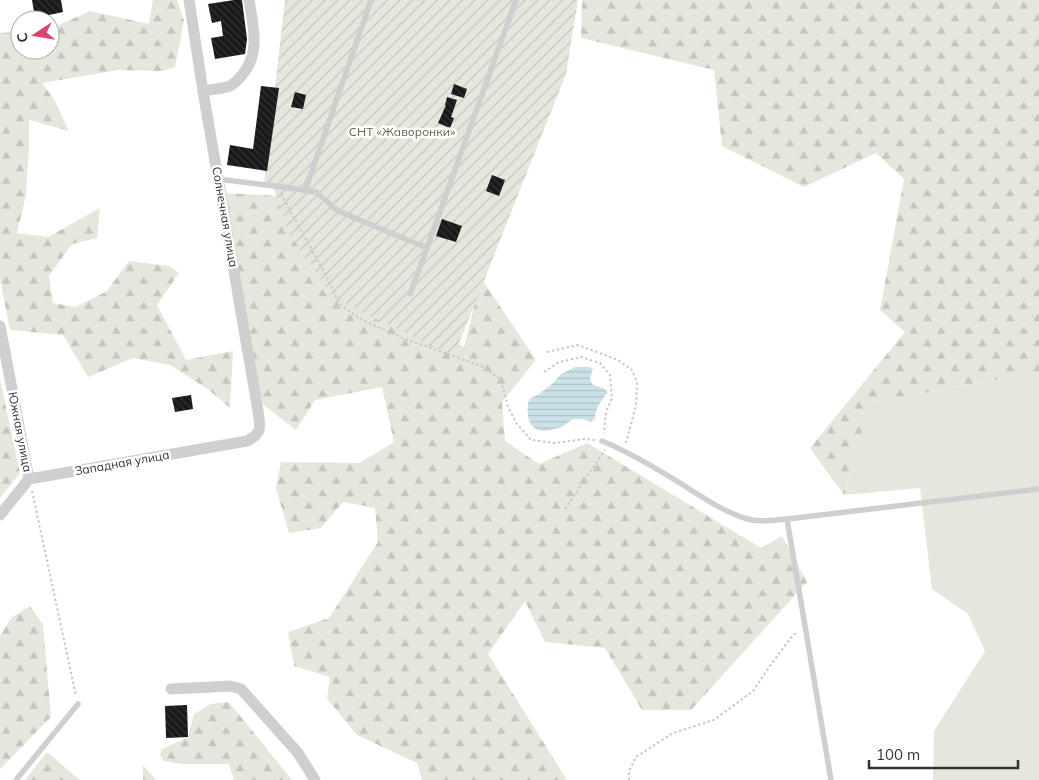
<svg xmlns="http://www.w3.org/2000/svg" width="1039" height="780" font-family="Mulish,sans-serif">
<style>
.grass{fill:#e4e8dc}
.forest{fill:url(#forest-firs)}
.garden{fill:url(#garden-furrows)}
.water{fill:url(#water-rules)}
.building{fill:url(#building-back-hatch)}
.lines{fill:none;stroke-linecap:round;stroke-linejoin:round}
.path{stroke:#c9c9c9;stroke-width:2;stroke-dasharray:2.5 2.5;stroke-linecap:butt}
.lane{stroke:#cfcfcf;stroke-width:5.5}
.street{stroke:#cfcfcf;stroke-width:11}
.labels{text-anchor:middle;stroke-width:5;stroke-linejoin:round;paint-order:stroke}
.park-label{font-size:12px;fill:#5d6b42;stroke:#fff}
.street-label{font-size:12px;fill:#323232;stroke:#fff}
</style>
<defs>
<pattern id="forest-firs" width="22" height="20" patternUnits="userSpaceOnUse" patternTransform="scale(1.25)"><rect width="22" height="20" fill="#e4e8dc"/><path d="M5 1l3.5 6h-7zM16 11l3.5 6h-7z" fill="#c4c7bd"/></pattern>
<pattern id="garden-furrows" width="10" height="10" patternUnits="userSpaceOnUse" patternTransform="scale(1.25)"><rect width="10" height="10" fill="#e4e8dc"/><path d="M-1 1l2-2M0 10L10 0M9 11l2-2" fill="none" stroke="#c4c7bd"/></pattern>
<pattern id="water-rules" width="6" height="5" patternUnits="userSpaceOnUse" patternTransform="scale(1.25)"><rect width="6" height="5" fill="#cae2e7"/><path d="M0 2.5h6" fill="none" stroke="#aec2c7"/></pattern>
<pattern id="building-back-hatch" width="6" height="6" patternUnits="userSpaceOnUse" patternTransform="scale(1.25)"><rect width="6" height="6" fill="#191919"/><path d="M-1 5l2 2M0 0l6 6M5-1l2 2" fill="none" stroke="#323232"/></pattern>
</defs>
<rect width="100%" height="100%" fill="#fff"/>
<path class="grass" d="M1039 372V780H933L934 731 985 651 968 614 932 589 920 488 844 495 869 403Z"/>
<g class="forest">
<path d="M153 0H177L184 21 175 67 162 71 119 70 42 83 55 101 69 131 29 120V147L26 195 17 233 48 237 100 208 97 238 72 244 49 276 53 303 76 307 107 291 129 261 169 266 179 273 157 305 186 360 233 351 230 408 209 390 170 365 133 358 88 377 63 335 10 330 0 279V33L20 32V50H50V29L90 11 149 24Z"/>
<path d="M582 0H1039V372L870 403 844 495 810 448 905 332 880 310 904 179 876 153 804 187 722 146 714 70 581 38Z"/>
<path d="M226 193 280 196 408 327 464 347 481 278 536 360 502 402 505 441 539 464 587 443 761 548 782 536 807 582 691 710H642L605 648 545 642 525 601 488 654 567 780H422L417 763 357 735 327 699 330 677 294 666 288 632 329 618 378 542 375 508 343 502 321 528 289 533 276 488 281 462 360 463 394 442 382 387 315 400 296 430 261 403Z"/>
<path d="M0 379 20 473 0 498Z"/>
<path d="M30 606 43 625 51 717 0 769V636L11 618Z"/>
<path d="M229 702 292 780H234L229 764H182L163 761 160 755 162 749 188 737 194 714 211 704Z"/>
<path d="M47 752 80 780H25Z"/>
<path d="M143 765 156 780H143Z"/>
</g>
<path class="garden" d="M285 0H578L566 74 454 356 335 299 290 235 273 187 264 184Z"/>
<path class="water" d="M575 367H588L593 368 590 379 593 385 603 388 608 392C601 401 595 408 595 419L591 422C586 420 582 418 576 419 570 419 567 424 562 427 559 428 554 429 551 430 529 435 525 416 529 399L539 394 552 384 561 374Z"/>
<g class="building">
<path d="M32 0H61L63 12 35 18Z"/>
<path d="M234 0H242L247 39 245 54 215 59 211 38 223 36 221 21 212 23 208 4Z"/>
<path d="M454 84 467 89 464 98 451 94Z"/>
<path d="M261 86 279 88 267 171 227 165 230 145 253 149Z"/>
<path d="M295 92 306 95 303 109 291 107Z"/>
<path d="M447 97 457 100 451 117 454 118 450 128 438 123 446 105H445Z"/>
<path d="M492 175 505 180 499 196 486 191Z"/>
<path d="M442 219 462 226 456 242 436 236Z"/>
<path d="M191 395 193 409 175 412 172 398Z"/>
<path d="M187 705 188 737 166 738 165 706Z"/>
</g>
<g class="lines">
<g class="path">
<path d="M281 194 330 283 339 304 362 320 403 338 484 367 501 380 508 407 517 424 531 440 555 443 585 439 595 440"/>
<path d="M547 352 578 345 618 360 632 370 637 382 636 405 626 443"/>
<path d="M544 372 559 362 581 357 600 363 610 375 612 398 606 412 604 433"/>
<path d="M32 491 76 696"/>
<path d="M565 509 605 450"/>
<path d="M629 780V771L636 757 673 733 714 720 753 691 772 663 793 635 798 632"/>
</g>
<g class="lane">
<path d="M218 179 283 187 316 192 338 211 427 248 410 294"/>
<path d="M305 191 371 0"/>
<path d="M427 248 516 0"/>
<path d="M602 441C629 452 654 467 680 483 700 496 728 515 752 520 763 522 775 520 787 519L1039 489"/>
<path d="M787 519 831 780"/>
<path d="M16 780 78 704"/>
</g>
<g class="street">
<path d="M203 91C211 89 224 89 230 86 235 83 239 79 242 75 261 53 253 26 249 0"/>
<path d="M0 326 29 479"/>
<path d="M0 515 29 479 247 441C263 433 260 427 258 411L203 91 189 0"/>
<path d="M171 689 230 686 241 689 298 753 315 780"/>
</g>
</g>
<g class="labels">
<g class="park-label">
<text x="402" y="136">СНТ «Жаворонки»</text>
</g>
<g class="street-label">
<text transform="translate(225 217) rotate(80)" y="4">Солнечная улица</text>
<text transform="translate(20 432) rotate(79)" y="4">Южная улица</text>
<text transform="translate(122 463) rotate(-10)" y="4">Западная улица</text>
</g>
</g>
<g transform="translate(35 35) rotate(258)"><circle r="24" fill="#ffffff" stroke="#adadad"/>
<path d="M0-4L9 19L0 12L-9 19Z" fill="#d8456d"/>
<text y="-8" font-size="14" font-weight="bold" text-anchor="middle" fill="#323232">С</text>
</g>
<path d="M869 760v8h149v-8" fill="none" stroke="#323232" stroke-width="2.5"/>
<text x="876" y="760" font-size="15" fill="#323232" stroke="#ffffff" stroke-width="4" paint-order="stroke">100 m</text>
</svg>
